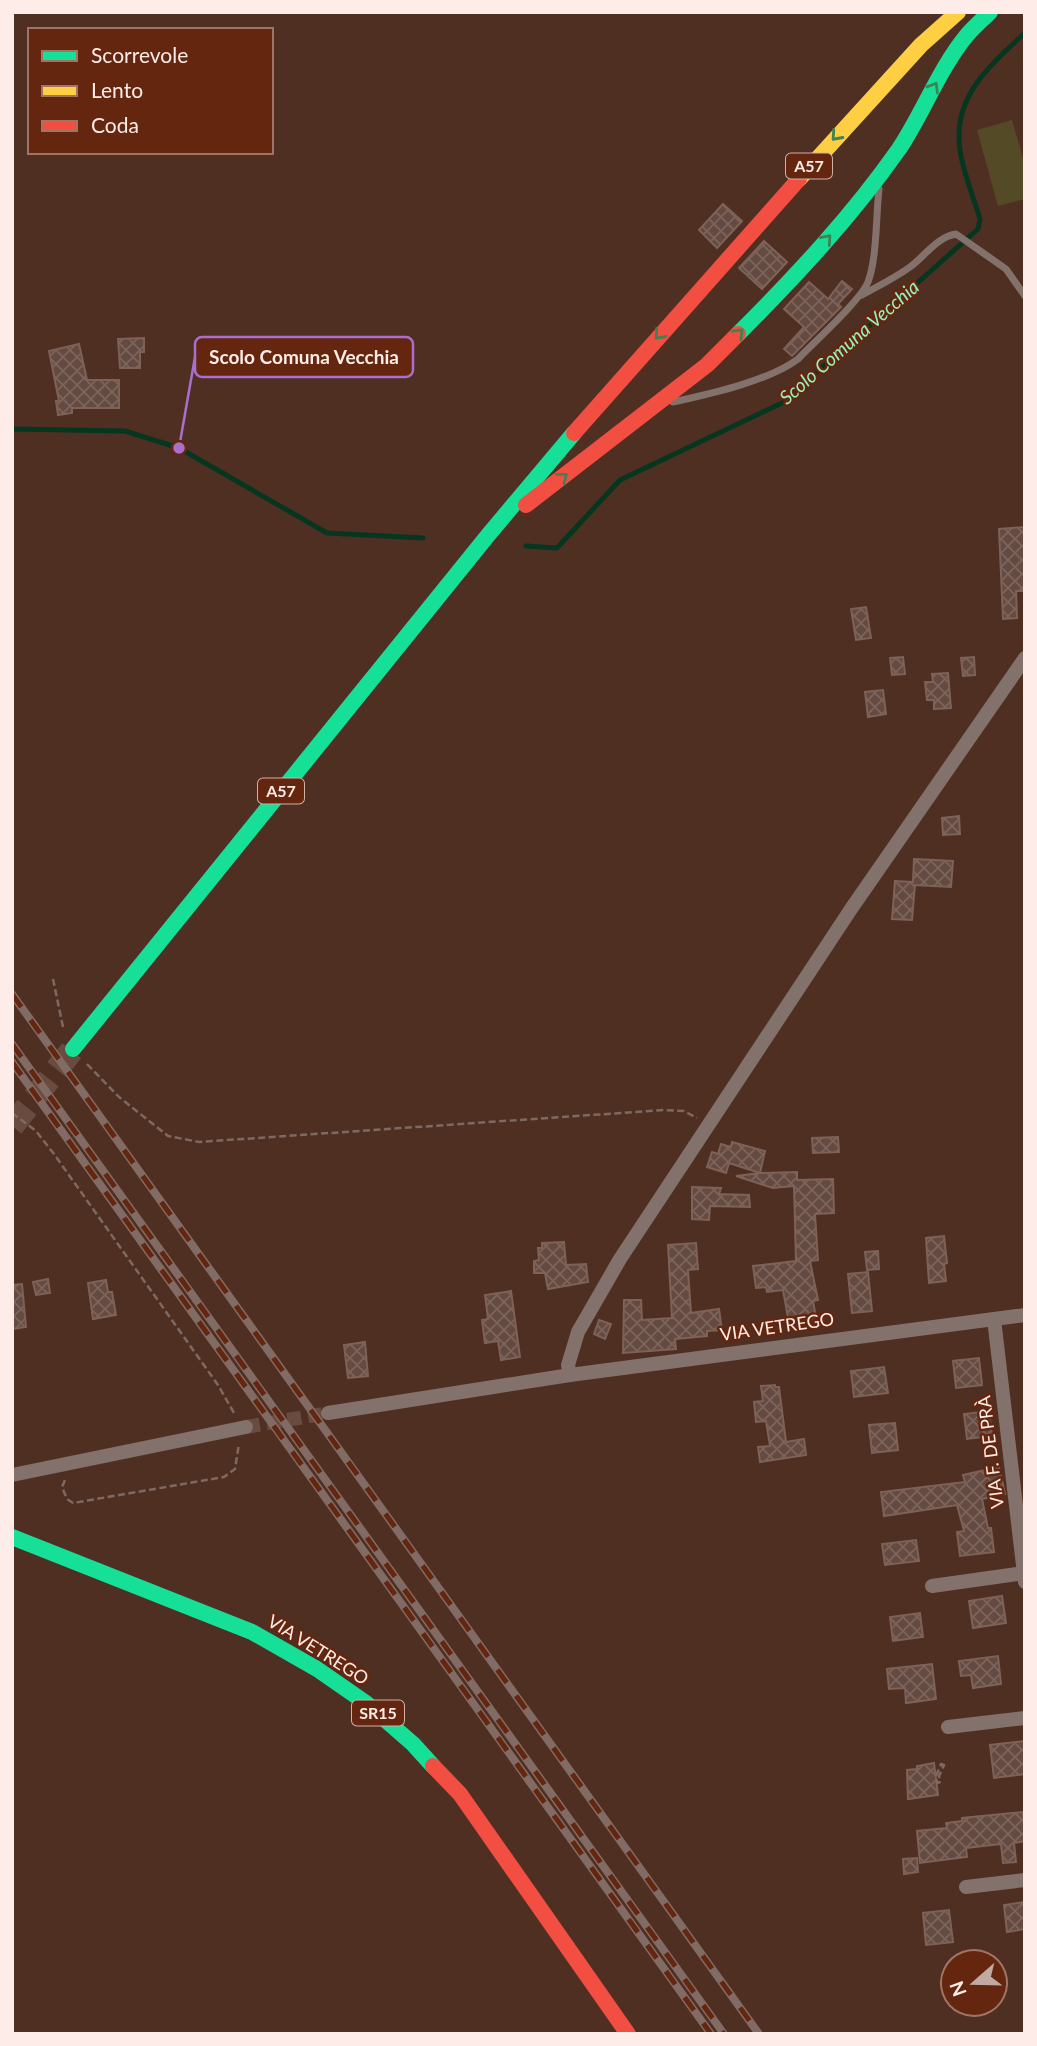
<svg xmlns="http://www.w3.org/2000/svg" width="1037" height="2046" font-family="Lato,sans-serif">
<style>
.grass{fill:#544a26}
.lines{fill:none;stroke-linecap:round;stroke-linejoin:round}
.stream{stroke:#073620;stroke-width:5}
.building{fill:url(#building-cross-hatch);stroke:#7e6157;stroke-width:2}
.street-tunnel{stroke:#6a4b40;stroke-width:14;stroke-dasharray:14 7;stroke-linecap:butt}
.highway-tunnel{stroke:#6a4b40;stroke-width:24;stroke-dasharray:24 12;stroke-linecap:butt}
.path{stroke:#7e6962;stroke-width:2.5;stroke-dasharray:7 3.5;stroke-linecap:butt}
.lane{stroke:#83726c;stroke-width:7}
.street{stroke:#83726c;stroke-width:14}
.fast{stroke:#16e098;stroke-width:16}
.slow{stroke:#ffcf43;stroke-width:16}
.jam{stroke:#f24e42;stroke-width:16}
.rail-casing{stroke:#816b64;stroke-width:8}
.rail{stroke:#64260f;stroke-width:5;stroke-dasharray:16;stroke-linecap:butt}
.oneway{stroke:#3d8354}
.labels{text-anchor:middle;stroke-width:5;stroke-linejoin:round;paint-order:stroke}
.shield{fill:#64260f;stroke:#cfb1a6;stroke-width:2}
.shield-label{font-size:16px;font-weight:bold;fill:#fdece7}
.street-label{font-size:18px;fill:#fdece7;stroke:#64260f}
.water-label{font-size:19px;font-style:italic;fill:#93f3c1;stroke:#64260f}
.leader{fill:none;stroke:#a86fcd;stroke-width:2.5}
.callout-dot{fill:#a86fcd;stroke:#64260f;stroke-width:2.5}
.callout{fill:#64260f;stroke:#a86fcd;stroke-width:2.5}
.callout-label{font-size:19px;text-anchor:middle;font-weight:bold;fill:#fdece7}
</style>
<defs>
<pattern id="building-cross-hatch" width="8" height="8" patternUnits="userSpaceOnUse" patternTransform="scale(1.75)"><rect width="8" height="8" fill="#644a41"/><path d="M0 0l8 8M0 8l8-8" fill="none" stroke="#7b645c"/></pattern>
</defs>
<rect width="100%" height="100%" fill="#502f23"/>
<path class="grass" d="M1012 120 1025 165V199L998 206 977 130Z"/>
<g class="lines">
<g class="stream">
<path d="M12 429 125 431 179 448 327 533 423 538"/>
<path d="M526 546 557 548 620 480 782 403 978 229 980 219C973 195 958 160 959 135 959 91 995 60 1025 33"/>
</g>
</g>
<g class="building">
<path d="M723 204 742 221 717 248 699 230Z"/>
<path d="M764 241 787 262 762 289 739 268Z"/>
<path d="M842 281 852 289 838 304 841 307 792 356 784 349 804 327 784 309 809 282 828 299Z"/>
<path d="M144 338V352H140V368H120L118 339Z"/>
<path d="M79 344 87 380H119V408H72V413L58 415 56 401H59L49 351Z"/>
<path d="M1025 527V591H1016L1017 618 1003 619 999 529Z"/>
<path d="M866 607 871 638 856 640 851 609Z"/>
<path d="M903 657 905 674 892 675 890 658Z"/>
<path d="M974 657 975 675 963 676 961 658Z"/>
<path d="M948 673 951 708 934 709V700H927L925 682H933L932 674Z"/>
<path d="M883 690 886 714 868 717 865 692Z"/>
<path d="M959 816 960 834 943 835 942 818Z"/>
<path d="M914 859 953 861 951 887 915 885 912 920 892 919 895 881 913 882Z"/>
<path d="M838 1137 839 1152 813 1153 812 1138Z"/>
<path d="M732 1142 765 1151 760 1173 797 1172V1180L833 1179 834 1213 815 1214 818 1260 810 1261 818 1300 813 1301 816 1318 789 1323 783 1290 767 1292 766 1287 756 1288 753 1266 796 1261 794 1186 773 1188 736 1176 760 1173 729 1163 726 1173 707 1167 712 1152 718 1154 721 1144 731 1147Z"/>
<path d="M692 1187 721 1188 719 1194 749 1195 750 1207 710 1206 709 1220 692 1219Z"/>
<path d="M944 1236 947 1263 944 1264 946 1281 929 1283 926 1238Z"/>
<path d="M564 1242 566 1265 586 1264 588 1282 548 1289 545 1273H534V1261L539 1260 538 1248H542V1243Z"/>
<path d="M696 1243 698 1269 688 1270 691 1313 719 1309 722 1330 707 1331V1336L675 1339 676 1349 623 1353 624 1300H641L642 1320 672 1318 668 1245Z"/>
<path d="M878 1251 879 1269 867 1270 865 1252Z"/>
<path d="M868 1272 872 1311 852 1313 848 1274Z"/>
<path d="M48 1279 50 1293 36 1295 33 1282Z"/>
<path d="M106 1280 108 1292H112L116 1315 93 1319 88 1283Z"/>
<path d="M22 1284 26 1327 12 1329V1285Z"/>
<path d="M511 1291 520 1357 501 1360 498 1341 485 1343 482 1320 488 1319 485 1295Z"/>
<path d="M599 1320 611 1324 605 1339 594 1334Z"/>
<path d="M365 1342 368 1376 348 1378 344 1345Z"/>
<path d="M979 1358 982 1385 956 1388 953 1361Z"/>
<path d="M884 1367 888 1393 854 1397 851 1371Z"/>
<path d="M775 1385V1387H779L786 1442 804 1439 806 1455 760 1462 758 1447 770 1446 766 1421 756 1422 754 1402 763 1401 761 1386Z"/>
<path d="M989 1411 992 1436 967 1439 964 1414Z"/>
<path d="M895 1423 898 1450 872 1453 869 1425Z"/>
<path d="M999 1467 1005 1494 982 1499 988 1528H991L994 1552 960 1556 957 1532 964 1531 957 1505 884 1516 881 1492 965 1482 963 1475Z"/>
<path d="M916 1540 919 1561 885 1565 882 1544Z"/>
<path d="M1002 1596 1006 1623 973 1628 969 1601Z"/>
<path d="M920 1613 923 1637 893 1641 890 1617Z"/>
<path d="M998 1656 1001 1684 973 1688 971 1675 961 1676 959 1661Z"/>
<path d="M932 1664 936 1699 906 1703 905 1688 889 1689 887 1669Z"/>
<path d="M1025 1741V1774L994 1778 990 1745Z"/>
<path d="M934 1763 938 1795 908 1799 907 1770 917 1769V1766Z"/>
<path d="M1023 1812 1025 1841 1014 1843 1016 1862 1003 1863 1001 1844 966 1848 967 1857 920 1863 917 1831 947 1828 946 1823 962 1821V1818Z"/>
<path d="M917 1858 918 1872 904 1874 903 1859Z"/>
<path d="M1025 1902V1929L1007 1932 1004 1905Z"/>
<path d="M949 1910 953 1942 926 1945 923 1913Z"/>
</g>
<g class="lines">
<path class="street-tunnel" d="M246 1427 328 1413"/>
<path class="highway-tunnel" d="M12 1126 73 1049"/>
<g class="path">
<path d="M53 979 63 1027"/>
<path d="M87 1064 119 1097 168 1136 199 1142 664 1110 684 1111 697 1118"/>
<path d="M12 1113 36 1131 54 1154 218 1385 234 1413"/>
<path d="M65 1480 62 1487 67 1499 73 1503 224 1477 235 1469 239 1444"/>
<path d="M941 1764 944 1765 939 1776 940 1782 937 1783 936 1776Z"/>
</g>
<g class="lane">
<path d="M862 295C878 286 895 278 910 267 925 256 937 237 956 234L1006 269 1025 296"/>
<path d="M673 402C709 394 769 381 798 359 814 342 860 301 868 282 877 259 876 215 879 189"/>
</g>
<g class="street">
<path d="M994 1319 1025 1582"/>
<path d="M570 1375 568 1365 578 1332 620 1259 851 909 1025 658"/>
<path d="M328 1413 570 1375 1025 1315"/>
<path d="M12 1475 246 1427"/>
<path d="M932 1586 1024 1573"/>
<path d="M948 1727 1025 1718"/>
<path d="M966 1887 1025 1880"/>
</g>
<g class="fast">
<path d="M738 334C795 277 852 216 899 149 923 113 939 69 967 35 974 27 983 19 990 12"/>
<path d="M73 1049 489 534 574 433"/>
<path d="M12 1537 252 1632 317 1669 366 1703 413 1744 433 1766"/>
</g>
<path class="slow" d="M799 179 921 45 958 12"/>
<g class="jam">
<path d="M574 433 799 179"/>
<path d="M526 505 707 365 738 334"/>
<path d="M433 1766 460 1794 628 2034"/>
</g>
<g class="rail-casing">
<g id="rail">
<path d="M12 994 759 2034"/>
<path d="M12 1044 724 2034"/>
<path d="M12 1062 711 2034"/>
</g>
</g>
<use href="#rail" class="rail"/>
</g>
<defs><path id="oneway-chevron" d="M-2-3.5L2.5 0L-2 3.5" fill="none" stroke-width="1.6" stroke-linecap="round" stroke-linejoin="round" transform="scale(1.75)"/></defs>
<g class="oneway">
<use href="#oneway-chevron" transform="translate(934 87) rotate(-59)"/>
<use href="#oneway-chevron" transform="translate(836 136) rotate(132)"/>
<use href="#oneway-chevron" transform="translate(827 239) rotate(-49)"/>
<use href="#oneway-chevron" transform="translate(739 333) rotate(-45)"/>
<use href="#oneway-chevron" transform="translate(659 335) rotate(131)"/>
<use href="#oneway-chevron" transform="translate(563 477) rotate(-38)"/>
</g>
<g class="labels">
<g class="shield">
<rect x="786" y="153.5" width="46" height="25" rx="5"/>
<rect x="258" y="778.5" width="46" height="25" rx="5"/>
<rect x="352" y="1700.5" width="52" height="25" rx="5"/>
</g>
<g class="shield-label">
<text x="809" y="172">A57</text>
<text x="281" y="797">A57</text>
<text x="378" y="1719">SR15</text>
</g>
<g class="street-label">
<text transform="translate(777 1327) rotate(-8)" y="6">VIA VETREGO</text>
<text transform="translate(991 1452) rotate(-97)" y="6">VIA F. DE PRÀ</text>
<text transform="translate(318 1650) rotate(32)" y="6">VIA VETREGO</text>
</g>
<g class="water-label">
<text transform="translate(849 342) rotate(-41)" y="7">Scolo Comuna Vecchia</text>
</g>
</g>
<path class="leader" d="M179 448L195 357"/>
<circle class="callout-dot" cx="179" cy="448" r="7"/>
<rect class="callout" x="195" y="337" width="218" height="40" rx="7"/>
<g class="callout-label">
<text x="304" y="364">Scolo Comuna Vecchia</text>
</g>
<rect width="1037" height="2046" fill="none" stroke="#fdece7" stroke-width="28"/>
<rect x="28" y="28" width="245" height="126" fill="#64260f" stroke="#a17565" stroke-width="2"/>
<rect x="42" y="51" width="35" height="10" fill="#16e098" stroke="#a17565" stroke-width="2"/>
<text x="91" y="63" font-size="21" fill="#fdece7">Scorrevole</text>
<rect x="42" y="86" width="35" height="10" fill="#ffcf43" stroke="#a17565" stroke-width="2"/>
<text x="91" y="98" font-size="21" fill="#fdece7">Lento</text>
<rect x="42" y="121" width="35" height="10" fill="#f24e42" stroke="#a17565" stroke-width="2"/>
<text x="91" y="133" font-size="21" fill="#fdece7">Coda</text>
<g transform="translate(974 1983) rotate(250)"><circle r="33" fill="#64260f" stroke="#a17565" stroke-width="2"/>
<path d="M0-5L12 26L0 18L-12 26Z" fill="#c0aaa2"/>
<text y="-10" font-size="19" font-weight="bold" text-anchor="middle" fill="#fdece7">N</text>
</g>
</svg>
